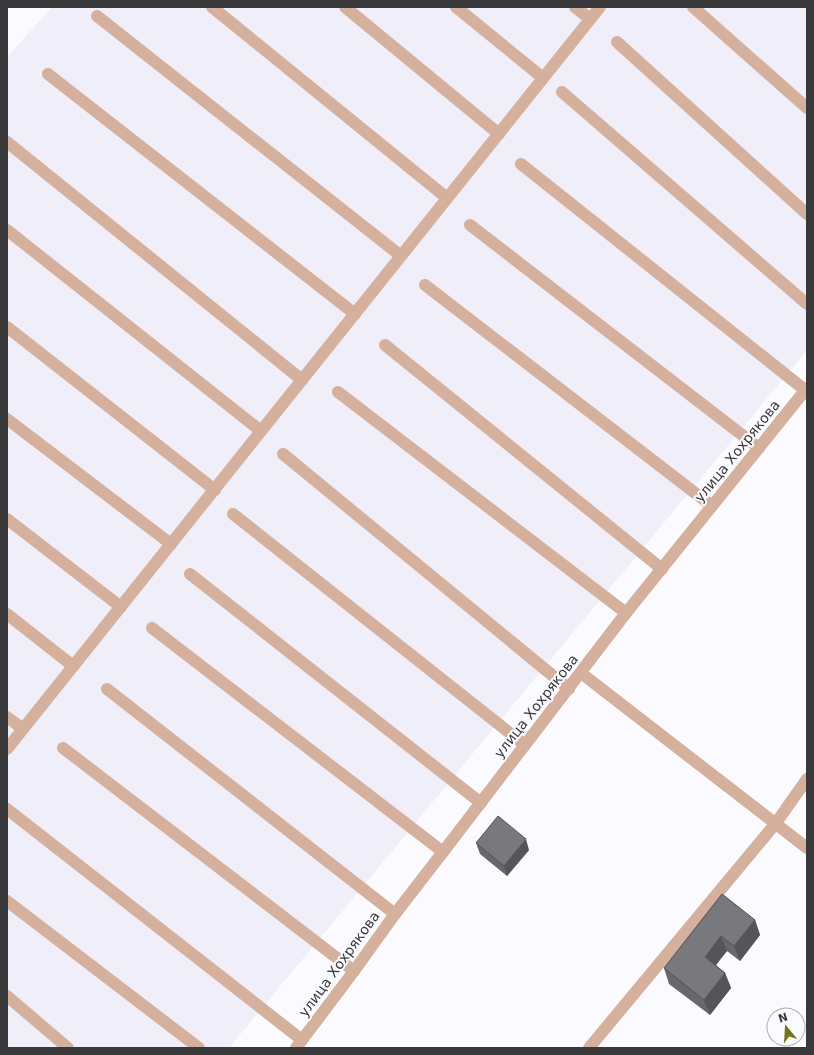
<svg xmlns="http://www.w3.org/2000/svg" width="814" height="1055" font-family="'DejaVu Sans',sans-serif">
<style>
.built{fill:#efeef9}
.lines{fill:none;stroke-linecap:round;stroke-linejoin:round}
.minor{stroke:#d4b09d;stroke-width:12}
.wall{fill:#68676b}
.shaded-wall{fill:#555457}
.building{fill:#79787c;stroke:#555457}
.labels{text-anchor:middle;stroke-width:4;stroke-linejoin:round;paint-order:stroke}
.street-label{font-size:14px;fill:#38383a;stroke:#fbfbff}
</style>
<rect width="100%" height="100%" fill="#fbfbff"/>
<path class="built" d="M52 7H807V350L229 1048H7V57Z"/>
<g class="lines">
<g class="minor">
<path d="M212 7 447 198"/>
<path d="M345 7 499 134"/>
<path d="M456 7 543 78"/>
<path d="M575 7 590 19"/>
<path d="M693 7 807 108"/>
<path d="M97 16 401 256"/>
<path d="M617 42 807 214"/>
<path d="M48 74 355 314"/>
<path d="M562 92 807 304"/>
<path d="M7 142 302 380"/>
<path d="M521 164 805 390"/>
<path d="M470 225 759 448"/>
<path d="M7 230 261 431"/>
<path d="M425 285 712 506"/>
<path d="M7 327 215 490"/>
<path d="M385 345 662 569"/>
<path d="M338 392 626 613"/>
<path d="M7 419 171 544"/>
<path d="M283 454 569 689"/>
<path d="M233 514 525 745"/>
<path d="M7 519 121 607"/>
<path d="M190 574 481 803"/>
<path d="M7 614 73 666"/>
<path d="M152 628 443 852"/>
<path d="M581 673 807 848"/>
<path d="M107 689 395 914"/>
<path d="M7 717 23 729"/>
<path d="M63 748 354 971"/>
<path d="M7 749 600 7"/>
<path d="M7 809 302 1040"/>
<path d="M7 901 199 1048"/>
<path d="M7 996 68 1048"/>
<path d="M296 1048 354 971 395 914 443 852 626 613 807 388"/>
<path d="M589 1048 776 823 807 779"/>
</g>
</g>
<g class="wall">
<path d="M476 843 529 850 507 876 480 854Z"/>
<path d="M722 894 755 920 760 935 740 961 727 951 716 965 725 973 731 988 710 1015 669 984 664 968Z"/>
</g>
<g class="shaded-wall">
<path d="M526 839 529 850 507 876 504 866Z"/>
<path d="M755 920 760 935 740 961 734 946Z"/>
<path d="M721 936 727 951 710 972 705 957Z"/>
<path d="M725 973 731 988 710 1015 704 1000Z"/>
</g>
<g class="building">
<path d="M498 816 526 839 504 866 476 843Z"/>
<path d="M722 894 755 920 734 946 721 936 705 957 725 973 704 1000 664 968Z"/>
</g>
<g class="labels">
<g class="street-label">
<text transform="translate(737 451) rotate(-51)" y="5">улица Хохрякова</text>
<text transform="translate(536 706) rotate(-52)" y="5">улица Хохрякова</text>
<text transform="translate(339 964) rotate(-54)" y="5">улица Хохрякова</text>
</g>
</g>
<rect width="814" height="1055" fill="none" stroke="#38383a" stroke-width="16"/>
<g transform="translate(786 1027) rotate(342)"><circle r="19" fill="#fbfbff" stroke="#adadb0"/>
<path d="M0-3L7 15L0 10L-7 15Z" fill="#767418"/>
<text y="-6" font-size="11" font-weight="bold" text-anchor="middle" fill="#38383a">N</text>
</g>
</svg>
